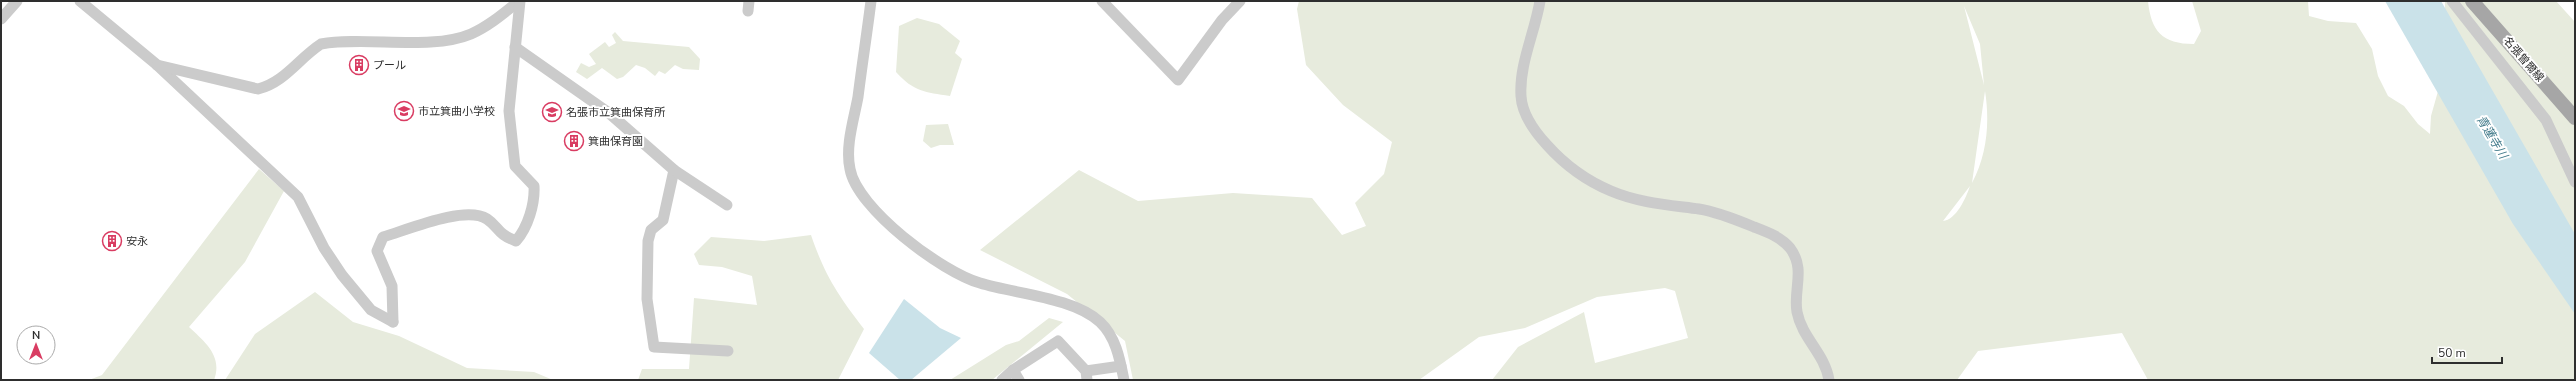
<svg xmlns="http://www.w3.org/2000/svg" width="2576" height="381" font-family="'Nunito Sans','Noto Sans JP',sans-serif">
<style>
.green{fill:#e7ebdd;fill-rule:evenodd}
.water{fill:#cae2e9}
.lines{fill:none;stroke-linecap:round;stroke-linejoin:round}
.minor{stroke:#cbcbcb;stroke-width:11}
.major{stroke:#a6a6a6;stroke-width:14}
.labels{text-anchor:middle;stroke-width:4;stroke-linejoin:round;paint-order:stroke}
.street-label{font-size:11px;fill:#2e2e2e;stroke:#fff}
.poi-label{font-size:11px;fill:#2e2e2e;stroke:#fff;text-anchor:start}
.water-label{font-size:12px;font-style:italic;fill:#427b8b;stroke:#fff}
</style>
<rect width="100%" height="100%" fill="#fff"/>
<g class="green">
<path d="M1299 1H2148C2151 31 2162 44 2194 44L2201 31 2192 1H2308L2309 16 2328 21 2356 23 2372 49 2378 76 2388 96 2404 106 2418 124 2430 134 2431 116 2444 70 2445 1H2556L2575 22V380H2148L2122 333 1978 351 1957 380H1492L1518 347 1584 312 1595 363 1688 338 1675 291 1665 288 1597 297 1525 328 1479 337 1419 380H1133L1125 341 1067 294 980 250 1079 170 1138 201 1233 193 1312 198 1342 235 1366 226 1355 203 1384 174 1392 142 1343 105 1306 65 1297 9ZM1964 6 1980 44 1984 85ZM1985 91C1990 122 1987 155 1972 183ZM1970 186C1966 198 1956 220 1943 221Z"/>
<path d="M917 18 939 24 960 41 955 53 962 59 950 96C925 92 914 92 896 72L899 26Z"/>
<path d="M615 32 623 41 689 47 700 59 699 70 683 69 675 65 665 74 659 71 655 76 645 68 636 65 623 77 617 79 602 68 587 79 576 72 581 63 589 67 596 64 589 54 605 42 609 47 616 43 612 35Z"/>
<path d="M948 124 954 145H940L931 148 923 141 926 125Z"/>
<path d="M259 169 284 191 245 262 189 327C205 342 223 356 214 380H89L102 375Z"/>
<path d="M811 235C825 276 838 295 864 329L838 380H638L642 369H689L694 298 757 305 752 276 722 267 699 265 694 254 711 237 764 241Z"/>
<path d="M315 292 353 322 399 336 467 368 534 372 553 380H225L255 334Z"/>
<path d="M1049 318 1063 322 992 380H950L1006 345 1019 341Z"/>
</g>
<g class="water">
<path d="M2385 1H2441L2575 234V314L2513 224Z"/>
<path d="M904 299 940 328 961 338 911 380H900L869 353Z"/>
</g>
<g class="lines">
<g class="minor">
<path d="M80 1 156 64 298 197 324 248 342 275 371 310 393 322"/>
<path d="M871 1C867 33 862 65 858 97 854 119 845 146 850 169 857 209 942 272 980 283 1015 294 1073 297 1100 322 1116 337 1120 360 1124 380"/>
<path d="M1102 1 1178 80 1222 20 1240 1"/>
<path d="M1540 1C1535 32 1519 64 1521 96 1522 115 1535 132 1547 145 1564 164 1587 181 1611 191 1639 203 1670 205 1699 209 1718 212 1737 220 1754 227 1767 232 1781 237 1790 248 1806 269 1793 290 1797 312 1802 338 1825 354 1829 380"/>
<path d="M2452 1 2546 120 2575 182"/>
<path d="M748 11 749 1"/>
<path d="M1 19 17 1"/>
<path d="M515 47 609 113 674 170 663 220 651 230 648 241 647 299 654 347 728 351"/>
<path d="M157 65 258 89C285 82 298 59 321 44 365 36 431 51 471 34 489 26 504 13 519 1"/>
<path d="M674 170 727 205"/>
<path d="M393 322 392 286 377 251 383 237C407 230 465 205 487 219 499 227 497 234 516 241 528 227 535 204 534 186L515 166 509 111 520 1"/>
<path d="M1013 370 1019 380"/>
<path d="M1086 371 1121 366"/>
<path d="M1002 380 1013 370 1058 341 1086 371 1087 380"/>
</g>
<path class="major" d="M2472 1 2575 118"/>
</g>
<defs>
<g id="building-ring" transform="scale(1)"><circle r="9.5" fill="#fff" stroke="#d93c62" stroke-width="1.5"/><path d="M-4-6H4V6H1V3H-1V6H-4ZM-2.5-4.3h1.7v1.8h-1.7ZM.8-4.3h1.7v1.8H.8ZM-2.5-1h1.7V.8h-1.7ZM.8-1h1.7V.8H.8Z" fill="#d93c62"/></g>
<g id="school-ring" transform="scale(1)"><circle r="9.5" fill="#fff" stroke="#d93c62" stroke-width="1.5"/><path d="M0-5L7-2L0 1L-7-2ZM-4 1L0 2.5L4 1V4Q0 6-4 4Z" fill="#d93c62"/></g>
</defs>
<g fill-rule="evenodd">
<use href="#building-ring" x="359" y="65"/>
<use href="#school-ring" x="404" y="111"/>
<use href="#school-ring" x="552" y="112"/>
<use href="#building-ring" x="574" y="141"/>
<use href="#building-ring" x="112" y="241"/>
</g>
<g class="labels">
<g class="street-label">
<text transform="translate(2524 59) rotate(49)" y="4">名張曽爾線</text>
</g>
<g class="poi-label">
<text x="373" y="69">プール</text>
<text x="418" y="115">市立箕曲小学校</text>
<text x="566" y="116">名張市立箕曲保育所</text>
<text x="588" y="145">箕曲保育園</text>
<text x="126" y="245">安永</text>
</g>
<g class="water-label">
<text transform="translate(2492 137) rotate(59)" y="4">青蓮寺川</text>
</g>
</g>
<rect width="2576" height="381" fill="none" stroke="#2e2e2e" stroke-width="4"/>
<g transform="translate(36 345)"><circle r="19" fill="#ffffff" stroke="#ababab"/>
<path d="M0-3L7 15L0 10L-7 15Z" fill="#d93c62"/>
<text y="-6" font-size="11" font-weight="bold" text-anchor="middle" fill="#2e2e2e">N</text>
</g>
<path d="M2432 357v6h70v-6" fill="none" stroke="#2e2e2e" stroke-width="2"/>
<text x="2438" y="357" font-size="12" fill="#2e2e2e" stroke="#ffffff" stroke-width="3" paint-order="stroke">50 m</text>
</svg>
